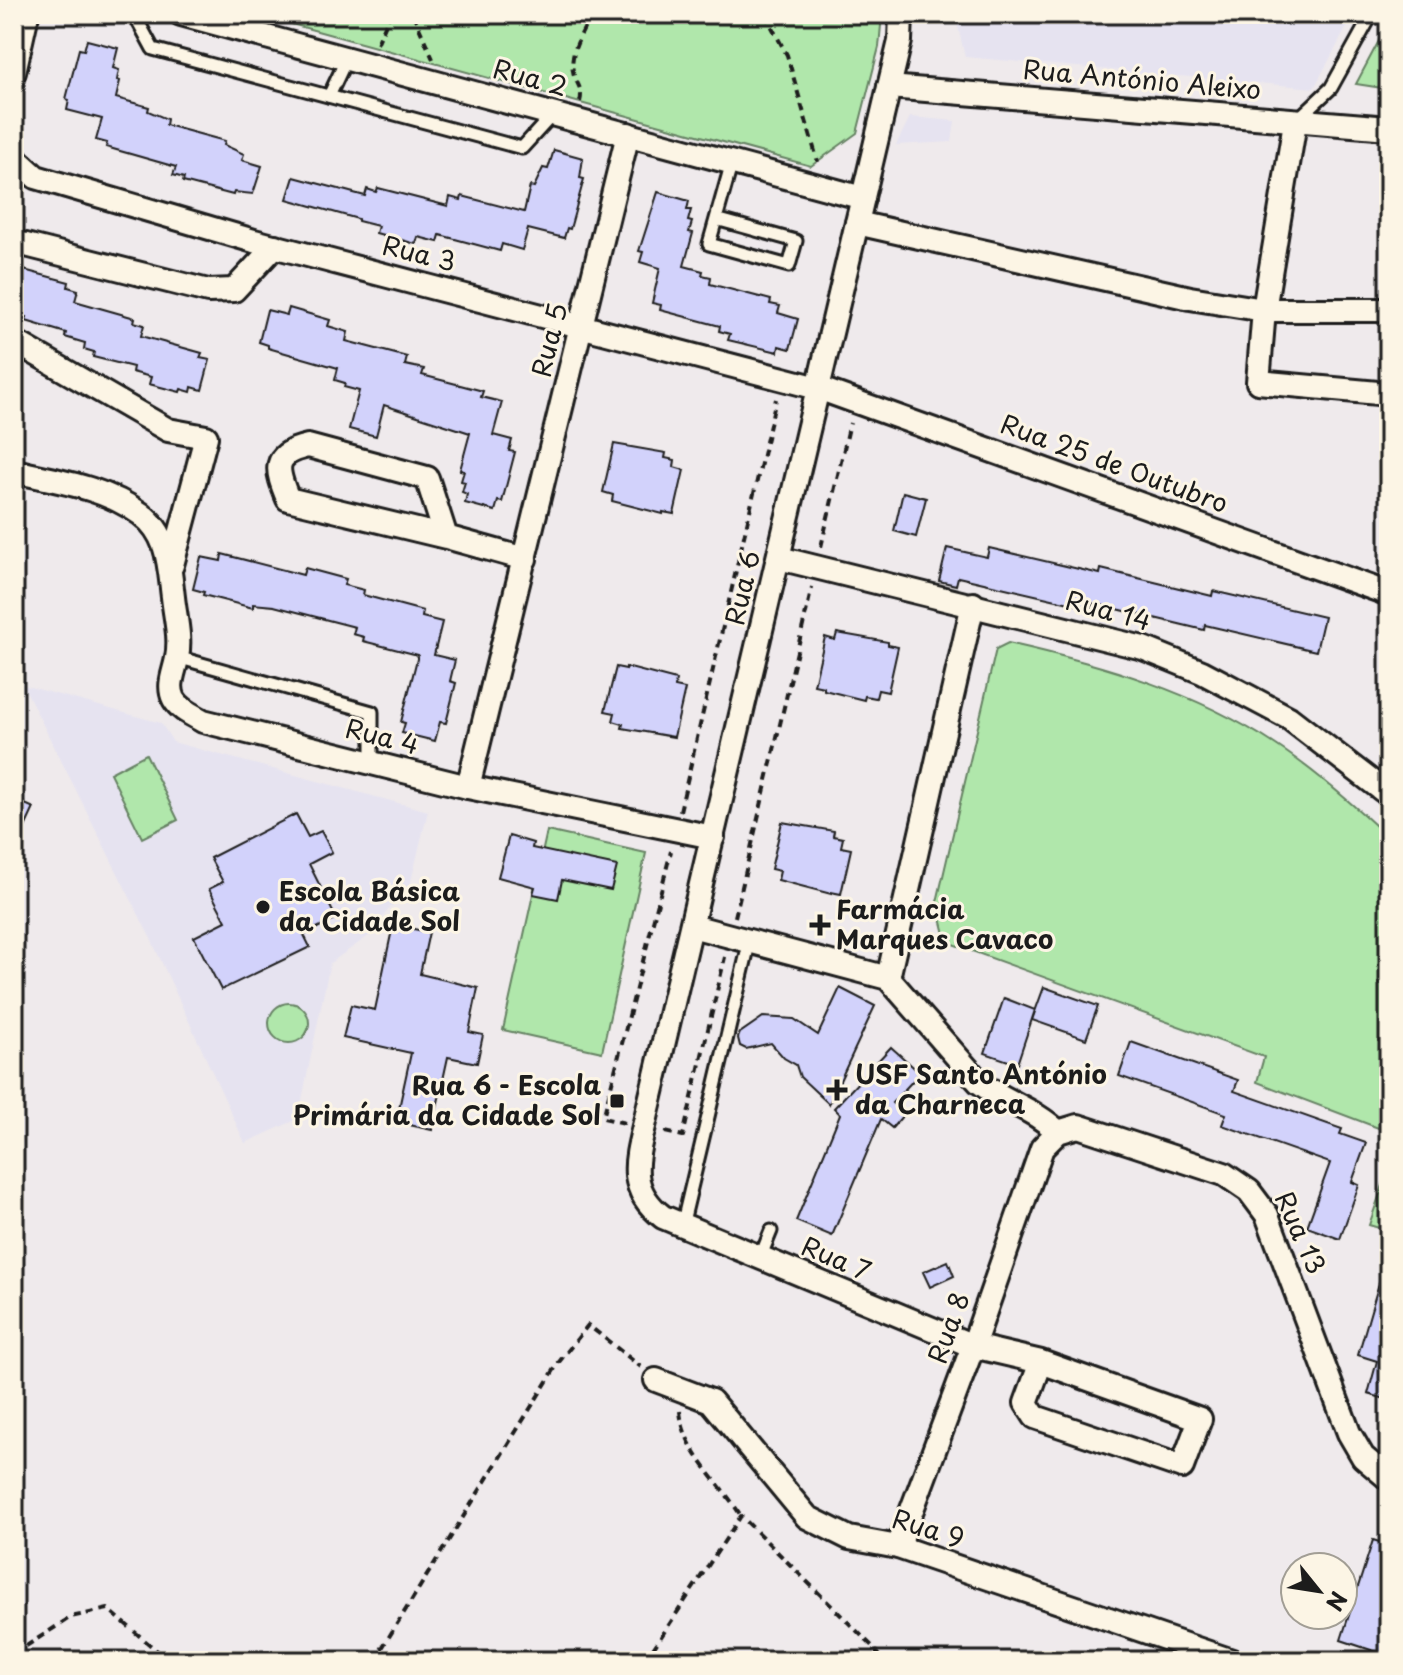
<svg xmlns="http://www.w3.org/2000/svg" width="1403" height="1675" font-family="'Playpen Sans',sans-serif">
<style>
.built{fill:#e6e3f0}
.green{fill:#b0e7ab;stroke:#668264;stroke-width:2}
.building{fill:#d2d2fb;stroke:#1c1c1c;stroke-width:2}
.lines{fill:none;stroke-linecap:round;stroke-linejoin:round}
.lane-casing{stroke:#1c1c1c;stroke-width:17}
.street-casing{stroke:#1c1c1c;stroke-width:28}
.path{stroke:#1c1c1c;stroke-width:4;stroke-dasharray:8 6;stroke-linecap:butt}
.lane{stroke:#fcf5e5;stroke-width:11}
.street{stroke:#fcf5e5;stroke-width:22}
.poi-dot{fill:#1c1c1c;stroke:#fcf5e5;stroke-width:3}
.labels{text-anchor:middle;stroke-width:6;stroke-linejoin:round;paint-order:stroke}
.street-label{font-size:26px;fill:#1c1c1c;stroke:#fcf5e5}
.poi-label{font-size:26px;font-weight:bold;fill:#1c1c1c;stroke:#fcf5e5;text-anchor:start}
</style>
<rect width="100%" height="100%" fill="#efeaec"/>
<filter id="ink" filterUnits="userSpaceOnUse"><feTurbulence type="fractalNoise" baseFrequency=".0125" numOctaves="2"/><feDisplacementMap in="SourceGraphic" scale="16" xChannelSelector="R" yChannelSelector="G"/><feConvolveMatrix kernelMatrix="1 2 1 2 8 2 1 2 1" color-interpolation-filters="sRGB"/></filter>
<g filter="url(#ink)">
<g class="built">
<path d="M955 14H1354L1314 88 965 57Z"/>
<path d="M910 117 955 121 952 142 896 145Z"/>
<path d="M23 685 161 723 173 742 428 811 407 898 399 897 375 926 373 933 330 963 298 1119 245 1143 151 939Z"/>
</g>
<g class="green">
<path d="M255 14H882L879 47 857 133 811 166Z"/>
<path d="M1389 22V89L1356 84Z"/>
<path d="M1008 643C1101 664 1195 691 1276 745 1317 772 1353 804 1389 838V1132L1257 1082 1264 1057 947 942 937 902 996 649Z"/>
<path d="M146 754 178 820 142 838 110 773Z"/>
<path d="M547 831 646 853 602 1052 503 1030Z"/>
<circle cx="289" cy="1023" r="20"/>
<path d="M1389 1168V1231L1369 1225Z"/>
</g>
<g class="building">
<path d="M87 40 118 48 113 68 119 70 117 80 120 81 116 98 149 107 148 111 167 119 166 125 225 141 224 145 244 154 242 160 262 166 253 194 234 192 233 195 183 182 184 178 173 175 176 167 106 147 107 143 96 140 102 119 67 110 69 100 66 99 79 49 84 50Z"/>
<path d="M554 150 583 158 580 178 584 179 570 229 567 228 564 238 528 229 522 250 502 244 500 251 440 235 438 242 418 237 416 244 376 233 378 226 358 221V219L287 199 294 177 365 196 367 189 376 192 378 188 448 206 450 197 461 200 462 196 524 212 530 186 534 187 543 168 548 169Z"/>
<path d="M658 192 689 201 687 210H691L688 221 692 222 689 232 693 233 684 266 703 271 702 275 711 277 710 284 771 300 770 304 780 306 778 313 798 319 790 349 779 346 778 352 728 340 730 334 719 331 720 326 660 310 661 305 652 303 660 268 640 262 643 252 639 251Z"/>
<path d="M20 269 69 282 68 287 78 290 75 301 135 318 134 322 144 325 141 336 202 353 200 358 210 360 202 390 192 387 191 392 181 389 180 392 149 384 151 377 132 372 133 367 93 357 94 352 84 349 85 343 65 337 66 333 26 321 27 317 18 315 20 308 14 306V274L18 275Z"/>
<path d="M289 308 330 320 328 326 348 332 346 341 407 357 405 365 424 369 422 375 483 391 481 397 502 402 493 435 512 440 509 451 515 452 502 502 498 501 495 511 465 503 467 494 462 492 465 482 461 481 464 471 460 470 470 433 384 405 376 436 349 429 359 391 344 387 345 383 335 380 338 368 268 348V345L259 342 267 310 287 315Z"/>
<path d="M614 444 666 453 665 458 675 460 674 467 684 470 674 514 663 512V514L612 501 613 495 603 492Z"/>
<path d="M903 492 926 498 916 537 894 531Z"/>
<path d="M947 548 987 557 989 548 1100 574 1101 569 1212 596 1213 591 1324 617 1316 651 1205 625 1204 630 1092 603 1091 608 958 577 956 585 939 581Z"/>
<path d="M222 554 303 575 305 568 346 579 344 585 364 590 363 595 423 611 422 617 442 622 434 655 455 660 450 681 456 683 446 723 440 722 435 741 402 733 405 723 401 722 418 655 363 641 364 637 353 634 355 627 274 606 253 604V608L203 595 204 592 193 589 201 557 221 561Z"/>
<path d="M837 633 888 642V645L898 647 888 692 878 690 876 698 865 696 864 700 824 690V687L814 685 825 637 835 640Z"/>
<path d="M616 667 626 669V667L676 680 675 687 685 689 674 737 622 728 623 724 613 721 615 713 605 711Z"/>
<path d="M14 799 34 808 14 851Z"/>
<path d="M296 814 308 837 321 831 332 852 309 864 336 918 304 935 310 947 221 990 194 937 226 921 209 889 223 882 210 858Z"/>
<path d="M782 822 834 831 833 836 843 838 841 847 851 849 841 894 831 892V894L778 880 780 871 771 869Z"/>
<path d="M509 836 533 843 532 848 617 866 611 890 562 880 558 899 533 894 535 887 498 877Z"/>
<path d="M393 925 429 932 420 974 478 988 469 1032 483 1035 477 1063 448 1057 432 1130 396 1122 411 1053 343 1038 351 1005 375 1010Z"/>
<path d="M1044 987 1098 1006 1086 1039 1032 1020Z"/>
<path d="M840 988 875 1006 829 1104 800 1077 796 1065 784 1058 771 1043 746 1049 740 1046 738 1038 740 1033 763 1017 794 1019 818 1035Z"/>
<path d="M1004 998 1035 1010 1017 1064 985 1053Z"/>
<path d="M1131 1042 1238 1080 1234 1091 1342 1129 1340 1134 1366 1143 1352 1182 1359 1185 1340 1239 1307 1227 1330 1163 1222 1125 1226 1114 1119 1076Z"/>
<path d="M891 1047 920 1073 892 1103 904 1114 892 1128 881 1119 832 1236 796 1221 840 1114 834 1108Z"/>
<path d="M948 1261 954 1276 930 1287 923 1272Z"/>
<path d="M1384 1266H1389V1400L1368 1394 1377 1361 1358 1355Z"/>
<path d="M1373 1540 1389 1545V1656L1341 1640Z"/>
</g>
<g class="lines">
<g class="lane-casing">
<g id="lane">
<path d="M134 14 153 49 522 148 553 114"/>
<path d="M329 96 347 58"/>
<path d="M1298 119 1331 88 1372 14"/>
<path d="M716 219 796 241 789 266 709 244 732 162"/>
<path d="M177 657 372 712V763"/>
<path d="M682 1226 750 940"/>
<path d="M760 1258 771 1231"/>
</g>
</g>
<g class="street-casing">
<g id="street">
<path d="M181 14 863 198"/>
<path d="M901 14 900 41 889 87 648 1109C639 1152 622 1186 663 1217L973 1346 1041 1362 1200 1419 1182 1467 1035 1417 1026 1403 1041 1362"/>
<path d="M14 72 27 14"/>
<path d="M889 87 1389 128"/>
<path d="M1295 122 1264 310 1258 382 1389 394"/>
<path d="M14 157 36 177 254 241 818 388 1389 594"/>
<path d="M857 223 1190 298 1264 310H1389"/>
<path d="M14 242 208 291 234 290 275 246"/>
<path d="M14 341 168 430 206 437 172 565"/>
<path d="M14 471C57 481 104 487 141 514 169 535 169 565 173 597 175 617 181 637 177 658 175 671 167 685 174 699 180 710 193 715 203 721L468 787 713 837"/>
<path d="M446 537 427 478 308 446C271 454 276 470 288 499L446 537 525 559"/>
<path d="M779 558 1143 648 1202 672 1289 718 1389 795"/>
<path d="M468 787 628 134"/>
<path d="M692 926 888 978 979 1082C1005 1102 1034 1109 1058 1132"/>
<path d="M888 978 973 604"/>
<path d="M656 1380 711 1401 807 1517 849 1538 898 1547 1232 1661"/>
<path d="M898 1547 973 1346 1042 1148 1058 1132 1078 1126 1224 1174 1249 1191 1267 1215 1349 1433 1363 1457 1389 1479"/>
</g>
</g>
<g class="path">
<path d="M413 14 433 59"/>
<path d="M765 14 787 55 818 162"/>
<path d="M377 44 390 14"/>
<path d="M580 102C584 88 575 83 573 71 569 51 584 31 591 14"/>
<path d="M821 547 850 423"/>
<path d="M680 811 776 399"/>
<path d="M735 917 812 587"/>
<path d="M625 1123 603 1118 671 851"/>
<path d="M665 1132 683 1136 725 957"/>
<path d="M680 1411C684 1453 720 1481 741 1516"/>
<path d="M14 1654 71 1617 108 1609 169 1661"/>
<path d="M374 1661 559 1362 588 1325 641 1367"/>
<path d="M645 1661 741 1516 873 1647 882 1661"/>
</g>
<use href="#lane" class="lane"/>
<use href="#street" class="street"/>
</g>
</g>
<g class="poi-dot">
<circle cx="263" cy="907" r="8"/>
<path d="M816 913h8v8h8v8h-8v8h-8v-8h-8v-8h8z"/>
<path d="M833 1078h8v8h8v8h-8v8h-8v-8h-8v-8h8z"/>
<rect x="609" y="1093" width="16" height="16" rx="4"/>
</g>
<g class="labels">
<g class="street-label">
<text transform="translate(530 78) rotate(15)" y="9">Rua 2</text>
<text transform="translate(1142 80) rotate(5)" y="9">Rua António Aleixo</text>
<text transform="translate(419 254) rotate(14)" y="9">Rua 3</text>
<text transform="translate(550 340) rotate(-76)" y="9">Rua 5</text>
<text transform="translate(1114 464) rotate(20)" y="9">Rua 25 de Outubro</text>
<text transform="translate(743 588) rotate(-77)" y="9">Rua 6</text>
<text transform="translate(1108 611) rotate(15)" y="9">Rua 14</text>
<text transform="translate(382 737) rotate(14)" y="9">Rua 4</text>
<text transform="translate(1300 1233) rotate(66)" y="9">Rua 13</text>
<text transform="translate(836 1259) rotate(23)" y="9">Rua 7</text>
<text transform="translate(949 1328) rotate(-70)" y="9">Rua 8</text>
<text transform="translate(928 1529) rotate(17)" y="9">Rua 9</text>
</g>
<g class="poi-label">
<text x="279" y="901">Escola Básica<tspan x="279" dy="30">da Cidade Sol</tspan></text>
<text x="836" y="919">Farmácia<tspan x="836" dy="30">Marques Cavaco</tspan></text>
<text x="855" y="1084">USF Santo António<tspan x="855" dy="30">da Charneca</tspan></text>
<text x="601" y="1095" text-anchor="end">Rua 6 - Escola<tspan x="601" dy="30">Primária da Cidade Sol</tspan></text>
</g>
</g>
<rect width="1403" height="1675" fill="none" stroke="#fcf5e5" stroke-width="48"/>
<rect x="24" y="24" width="1355" height="1627" fill="none" stroke="#1c1c1c" stroke-width="3" filter="url(#ink)"/>
<g transform="translate(1319 1591) rotate(120)"><circle r="38" fill="#fcf5e5" stroke="#a29e95" stroke-width="2"/>
<path d="M0-6L14 30L0 20L-14 30Z" fill="#1c1c1c"/>
<text y="-12" font-size="22" font-weight="bold" text-anchor="middle" fill="#1c1c1c">N</text>
</g>
</svg>
